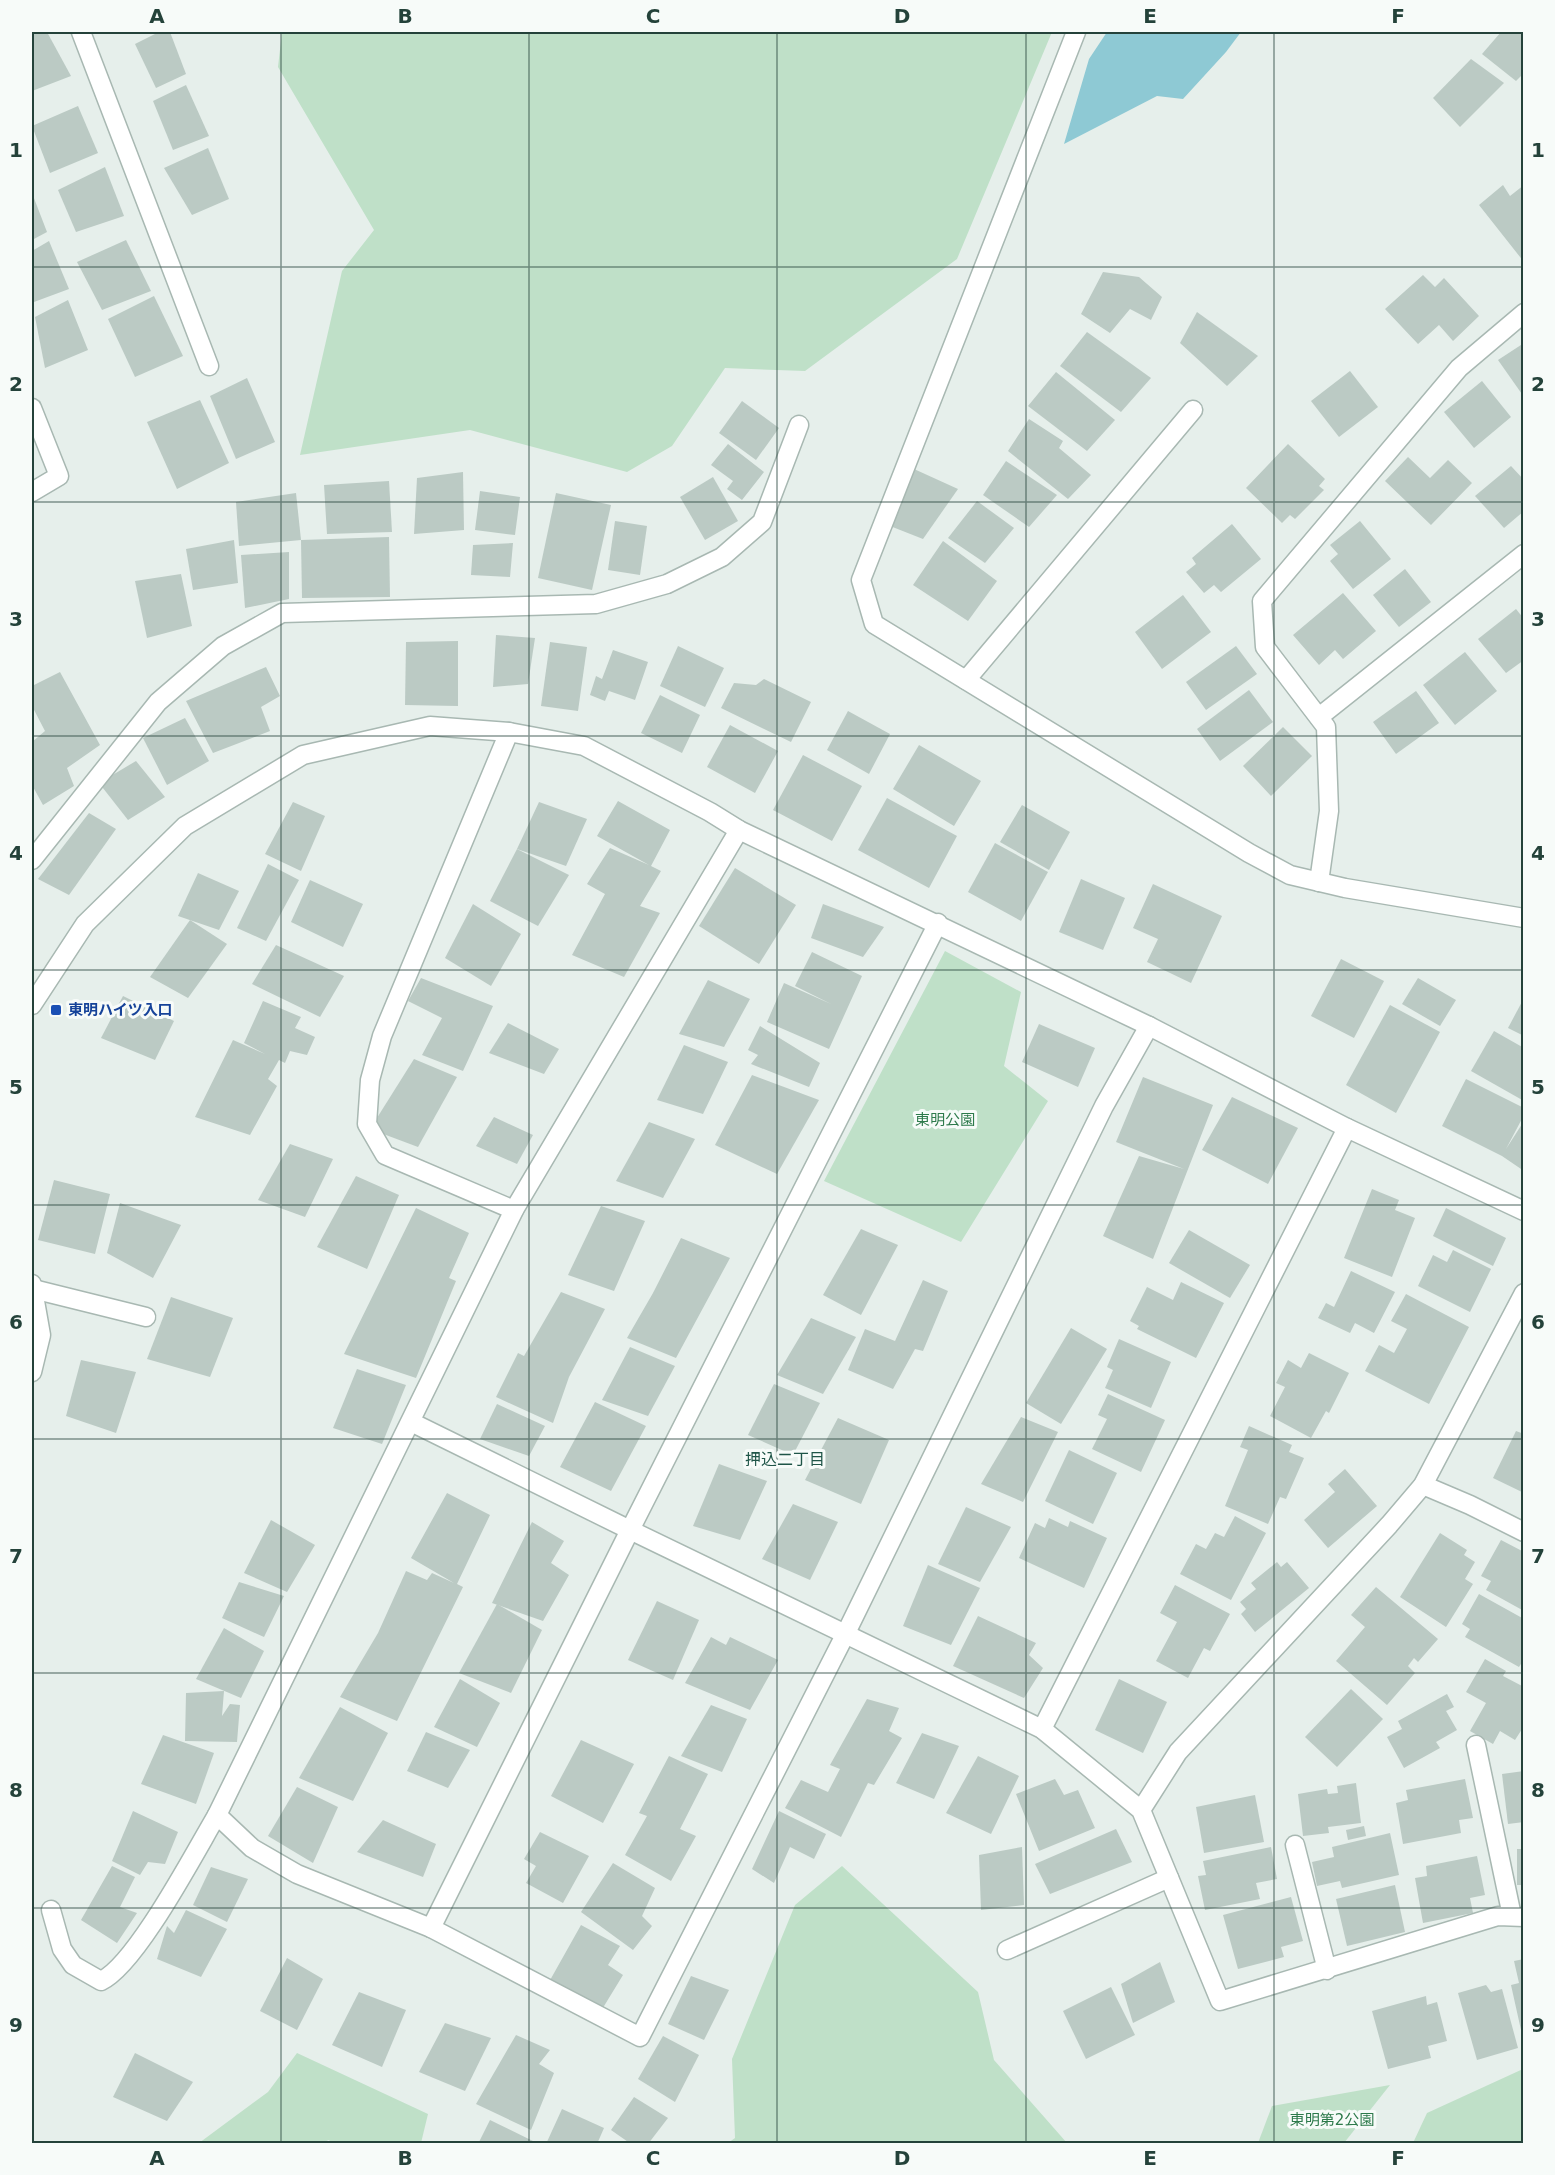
<svg xmlns="http://www.w3.org/2000/svg" width="1555" height="2175" font-family="'DejaVu Sans','Noto Sans JP',sans-serif">
<style>
.green{fill:#bfe0c8}
.water{fill:#8ec9d4}
.building{fill:#bbcac4}
.lines{fill:none;stroke-linecap:round;stroke-linejoin:round}
.service-casing{stroke:#a8b8b2;stroke-width:21}
.minor-casing{stroke:#a8b8b2;stroke-width:21}
.tertiary-casing{stroke:#a8b8b2;stroke-width:21}
.service{stroke:#fff;stroke-width:18}
.minor{stroke:#fff;stroke-width:18}
.tertiary{stroke:#fff;stroke-width:18}
.grid{fill:none;stroke:#24423a;stroke-width:1.5;stroke-opacity:0.55}
.transit-dot{fill:#1a4fb4;stroke:#f7fbf9;stroke-width:2}
.labels{text-anchor:middle;stroke-width:6;stroke-linejoin:round;paint-order:stroke}
.transit-label{font-size:15px;font-weight:bold;fill:#164399;stroke:#f7fbf9;text-anchor:start}
.park-label{font-size:15px;fill:#2d7a4b;stroke:#f7fbf9}
.neighbourhood-label{font-size:16px;fill:#1f5548;stroke:#f7fbf9}
.neatline{fill:none;stroke:#24423a;stroke-width:2}
.grid-label{font-size:20px;text-anchor:middle;font-weight:bold;fill:#24423a}
</style>
<rect width="100%" height="100%" fill="#e6efeb"/>
<g class="green">
<path d="M282 32H1052L957 259 805 371 725 368 672 446 627 472 470 430 300 455 342 271 374 230 278 67Z"/>
<path d="M945 951 1021 992 1004 1066 1048 1101 961 1242 824 1181Z"/>
<path d="M842 1866 978 1992 994 2060 1067 2143H728L735 2138 732 2059 795 1905Z"/>
<path d="M297 2053 428 2114 421 2143 332 2144 329 2140 319 2144 199 2143 268 2092Z"/>
<path d="M1523 2069V2143H1413L1427 2113Z"/>
<path d="M1390 2085 1344 2143H1258L1272 2106Z"/>
</g>
<path class="water" d="M1107 32H1241L1226 52 1183 99 1157 96 1064 144 1089 59Z"/>
<g class="building">
<path d="M32 32H47L71 76 32 91Z"/>
<path d="M159 32H170L186 74 156 88 135 44Z"/>
<path d="M1501 32H1524V73L1516 81 1482 54Z"/>
<path d="M1471 59 1504 83 1460 127 1433 98Z"/>
<path d="M186 85 209 136 173 150 153 101Z"/>
<path d="M78 106 98 153 50 173 32 126Z"/>
<path d="M208 148 229 199 192 215 164 168Z"/>
<path d="M105 167 124 216 76 232 58 190Z"/>
<path d="M1503 185 1510 196 1524 185V262L1479 205Z"/>
<path d="M32 193 47 232 32 240Z"/>
<path d="M126 240 151 291 102 310 77 262Z"/>
<path d="M49 241 69 289 34 302 32 295V251Z"/>
<path d="M1103 272 1139 277 1162 297 1151 320 1130 309 1110 333 1081 314Z"/>
<path d="M1423 275 1435 287 1444 278 1479 316 1453 341 1439 325 1418 344 1385 309Z"/>
<path d="M154 296 183 356 135 377 108 319Z"/>
<path d="M68 300 88 350 45 368 35 317Z"/>
<path d="M1197 312 1258 356 1227 386 1180 343Z"/>
<path d="M1087 332 1151 378 1121 412 1060 366Z"/>
<path d="M1524 343V397L1498 360Z"/>
<path d="M1350 371 1378 407 1339 437 1311 401Z"/>
<path d="M1056 372 1115 420 1087 451 1028 406Z"/>
<path d="M247 378 275 442 236 459 210 396Z"/>
<path d="M1482 381 1511 417 1474 448 1444 412Z"/>
<path d="M200 400 229 463 177 489 147 422Z"/>
<path d="M742 401 779 428 756 460 719 433Z"/>
<path d="M1029 419 1063 441 1059 448 1091 475 1068 499 1008 451Z"/>
<path d="M728 444 764 472 742 500 727 489 733 481 711 465Z"/>
<path d="M1288 444 1325 479 1319 486 1324 490 1295 519 1290 515 1282 523 1246 488Z"/>
<path d="M1408 457 1430 478 1448 460 1472 483 1431 525 1385 481Z"/>
<path d="M1006 461 1057 495 1029 527 983 495Z"/>
<path d="M1511 466 1524 480V511L1504 528 1475 496Z"/>
<path d="M914 469 958 489 923 539 890 526Z"/>
<path d="M463 472 464 530 414 534 417 478Z"/>
<path d="M713 477 738 521 705 540 680 497Z"/>
<path d="M389 481 392 532 327 534 324 485Z"/>
<path d="M480 491 520 497 515 535 475 530Z"/>
<path d="M296 493 301 540 239 546 236 502Z"/>
<path d="M556 493 611 505 592 590 538 578Z"/>
<path d="M977 501 1014 528 985 563 948 538Z"/>
<path d="M615 521 647 526 640 575 608 570Z"/>
<path d="M1360 521 1391 559 1353 589 1330 561 1338 554 1330 545Z"/>
<path d="M1232 524 1261 559 1221 592 1214 585 1204 593 1186 572 1196 564 1192 558Z"/>
<path d="M389 537 390 597 302 598 301 540Z"/>
<path d="M234 540 238 583 193 590 186 549Z"/>
<path d="M943 541 997 581 968 621 913 585Z"/>
<path d="M513 543 510 577 471 575 473 545Z"/>
<path d="M289 552V599L245 608 241 555Z"/>
<path d="M1405 569 1431 602 1399 627 1373 595Z"/>
<path d="M181 574 192 626 147 638 135 581Z"/>
<path d="M1343 593 1376 631 1343 659 1335 650 1319 665 1293 635Z"/>
<path d="M1183 595 1211 632 1162 669 1135 632Z"/>
<path d="M1516 609 1524 619V660L1506 673 1478 639Z"/>
<path d="M496 635 535 638 528 684 493 687Z"/>
<path d="M458 641V706L405 705 406 642Z"/>
<path d="M550 642 587 647 578 711 541 706Z"/>
<path d="M678 646 724 668 705 707 660 686Z"/>
<path d="M1236 646 1257 674 1206 710 1186 682Z"/>
<path d="M613 650 648 662 635 700 609 691 605 701 590 695 596 676 602 679Z"/>
<path d="M1465 652 1497 691 1455 725 1423 685Z"/>
<path d="M266 667 280 696 261 707 270 731 213 753 186 701Z"/>
<path d="M60 672 100 745 67 768 74 786 43 805 32 785V742L45 731 32 706V686Z"/>
<path d="M764 679 811 702 791 742 721 708 734 683 756 685Z"/>
<path d="M1249 690 1273 722 1220 761 1197 729Z"/>
<path d="M1416 691 1439 723 1396 754 1373 722Z"/>
<path d="M660 695 700 715 682 753 641 733Z"/>
<path d="M848 711 890 734 869 774 827 750Z"/>
<path d="M185 718 209 761 167 785 143 738Z"/>
<path d="M730 725 778 751 755 793 707 767Z"/>
<path d="M1283 727 1312 756 1271 796 1243 766Z"/>
<path d="M919 745 981 781 954 826 893 789Z"/>
<path d="M803 755 862 786 832 841 773 810Z"/>
<path d="M136 761 165 797 128 820 99 783Z"/>
<path d="M887 798 957 836 929 888 858 850Z"/>
<path d="M618 801 670 830 651 866 661 871 640 906 660 913 624 977 572 955 605 894 587 884 610 848 649 865 597 836Z"/>
<path d="M293 802 325 816 301 871 265 854Z"/>
<path d="M539 802 587 819 566 866 517 849Z"/>
<path d="M1022 805 1070 832 1049 870 1000 842Z"/>
<path d="M89 813 116 829 69 895 38 879Z"/>
<path d="M995 843 1048 872 1021 921 968 892Z"/>
<path d="M517 849 569 875 538 926 490 901Z"/>
<path d="M268 864 299 880 266 941 237 928Z"/>
<path d="M735 868 796 905 759 964 699 926Z"/>
<path d="M198 873 239 891 219 930 178 916Z"/>
<path d="M1081 879 1125 898 1103 950 1059 932Z"/>
<path d="M310 880 363 904 343 947 291 922Z"/>
<path d="M1153 884 1222 916 1191 983 1147 962 1158 939 1133 928Z"/>
<path d="M473 904 521 934 491 986 445 958Z"/>
<path d="M823 904 884 927 863 957 811 938Z"/>
<path d="M190 920 227 944 188 998 150 977Z"/>
<path d="M276 945 344 976 320 1017 252 984Z"/>
<path d="M812 952 862 976 829 1049 767 1022 784 983 831 1004 795 986Z"/>
<path d="M1341 959 1384 981 1354 1038 1311 1016Z"/>
<path d="M421 978 493 1006 463 1071 422 1055 442 1018 408 1001Z"/>
<path d="M1418 978 1456 1000 1440 1026 1402 1004Z"/>
<path d="M708 980 750 999 724 1047 679 1034Z"/>
<path d="M123 996 174 1021 155 1060 101 1038Z"/>
<path d="M1524 998V1036L1508 1028Z"/>
<path d="M263 1001 301 1017 295 1028 315 1037 307 1055 290 1051 285 1063 279 1060 268 1079 277 1086 250 1135 195 1117 233 1040 265 1054 244 1043Z"/>
<path d="M1390 1005 1440 1032 1396 1113 1346 1085Z"/>
<path d="M508 1023 559 1049 544 1074 489 1053Z"/>
<path d="M1039 1024 1095 1048 1078 1087 1022 1062Z"/>
<path d="M760 1026 820 1063 809 1087 751 1064 758 1055 748 1050Z"/>
<path d="M1494 1031 1524 1048V1101L1471 1071Z"/>
<path d="M684 1045 728 1062 703 1114 657 1100Z"/>
<path d="M414 1059 457 1077 418 1147 370 1129Z"/>
<path d="M752 1075 819 1100 777 1174 715 1145Z"/>
<path d="M1143 1077 1213 1105 1153 1259 1103 1236 1139 1156 1184 1169 1116 1142Z"/>
<path d="M1466 1079 1524 1108V1115L1506 1149 1524 1121V1171L1502 1156 1442 1126Z"/>
<path d="M1232 1097 1298 1128 1268 1184 1202 1150Z"/>
<path d="M494 1117 533 1135 517 1164 476 1146Z"/>
<path d="M649 1122 695 1139 663 1198 616 1181Z"/>
<path d="M290 1144 333 1159 305 1217 258 1200Z"/>
<path d="M356 1176 399 1195 367 1269 317 1247Z"/>
<path d="M54 1180 110 1194 95 1254 38 1240Z"/>
<path d="M1372 1189 1399 1200 1395 1210 1415 1218 1392 1277 1344 1258Z"/>
<path d="M120 1203 181 1225 153 1278 107 1253Z"/>
<path d="M601 1206 645 1221 614 1291 568 1275Z"/>
<path d="M416 1208 469 1233 449 1278 456 1281 416 1378 344 1354Z"/>
<path d="M1446 1208 1506 1238 1493 1266 1433 1236Z"/>
<path d="M861 1229 898 1245 861 1315 823 1295Z"/>
<path d="M1189 1230 1250 1265 1230 1298 1169 1263Z"/>
<path d="M681 1238 730 1258 676 1358 627 1338 653 1293Z"/>
<path d="M1453 1250 1491 1269 1470 1312 1418 1286 1433 1255 1447 1262Z"/>
<path d="M1351 1271 1395 1292 1374 1333 1355 1323 1350 1333 1318 1318 1326 1303 1334 1307Z"/>
<path d="M923 1280 948 1291 923 1351 915 1349 893 1389 848 1370 865 1329 895 1341Z"/>
<path d="M1181 1282 1224 1303 1196 1358 1137 1329 1139 1326 1130 1321 1147 1287 1173 1300Z"/>
<path d="M561 1292 605 1309 569 1377 553 1423 496 1397 518 1353 524 1356Z"/>
<path d="M1406 1294 1469 1327 1429 1404 1365 1371 1379 1345 1394 1353 1407 1329 1391 1321Z"/>
<path d="M171 1297 233 1318 210 1377 147 1359Z"/>
<path d="M811 1318 856 1337 823 1394 777 1375Z"/>
<path d="M1071 1328 1107 1349 1061 1424 1026 1403Z"/>
<path d="M1119 1339 1171 1362 1151 1408 1105 1388 1113 1370 1107 1367Z"/>
<path d="M630 1347 675 1366 648 1416 602 1400Z"/>
<path d="M1309 1353 1349 1373 1329 1413 1326 1411 1311 1438 1270 1416 1285 1387 1276 1383 1288 1360 1301 1368Z"/>
<path d="M81 1360 136 1372 116 1433 66 1416Z"/>
<path d="M357 1369 406 1385 382 1444 333 1428Z"/>
<path d="M774 1384 820 1403 793 1455 748 1435Z"/>
<path d="M1108 1394 1165 1420 1141 1472 1092 1449 1107 1419 1098 1415Z"/>
<path d="M595 1402 646 1426 611 1491 560 1467Z"/>
<path d="M497 1404 545 1426 529 1456 480 1439Z"/>
<path d="M1021 1417 1058 1432 1023 1502 981 1484Z"/>
<path d="M838 1418 889 1440 861 1504 805 1480Z"/>
<path d="M1249 1426 1292 1445 1289 1452 1304 1458 1286 1499 1280 1497 1268 1524 1225 1506 1248 1450 1240 1447Z"/>
<path d="M1516 1431 1524 1434V1493L1493 1478Z"/>
<path d="M1069 1450 1117 1473 1093 1524 1045 1501Z"/>
<path d="M719 1464 767 1481 740 1540 693 1526Z"/>
<path d="M1345 1469 1377 1506 1328 1548 1304 1520 1335 1492 1328 1484Z"/>
<path d="M447 1493 490 1515 457 1584 463 1587 397 1721 340 1697 378 1633 406 1571 427 1580 432 1573 454 1583 411 1558Z"/>
<path d="M793 1504 838 1522 810 1580 762 1559Z"/>
<path d="M966 1507 1011 1527 980 1582 938 1564Z"/>
<path d="M1235 1516 1266 1533 1231 1600 1180 1574 1196 1544 1206 1549 1215 1533 1224 1537Z"/>
<path d="M1049 1518 1068 1527 1070 1521 1107 1538 1084 1588 1019 1558 1035 1523 1045 1528Z"/>
<path d="M271 1520 315 1545 287 1592 244 1573Z"/>
<path d="M532 1522 564 1541 551 1563 569 1575 543 1621 492 1603Z"/>
<path d="M1440 1533 1467 1550 1464 1555 1475 1562 1465 1579 1473 1584 1446 1627 1400 1597Z"/>
<path d="M1501 1540 1524 1552V1611L1486 1590 1491 1581 1481 1576Z"/>
<path d="M1277 1562 1281 1567 1287 1562 1309 1588 1255 1632 1241 1614 1246 1609 1240 1602 1256 1589 1251 1583Z"/>
<path d="M928 1565 980 1588 951 1645 903 1626Z"/>
<path d="M239 1582 284 1596 264 1637 222 1618Z"/>
<path d="M1175 1585 1230 1614 1210 1651 1204 1648 1188 1678 1156 1661 1177 1622 1160 1613Z"/>
<path d="M1376 1587 1438 1639 1418 1662 1414 1658 1408 1666 1415 1673 1387 1705 1336 1661 1365 1627 1351 1615Z"/>
<path d="M1479 1594 1524 1619V1659L1519 1667 1465 1637 1470 1629 1462 1624Z"/>
<path d="M657 1601 699 1620 673 1680 628 1660Z"/>
<path d="M497 1604 542 1630 511 1693 459 1673Z"/>
<path d="M978 1616 1036 1643 1029 1655 1043 1668 1024 1698 953 1666Z"/>
<path d="M224 1628 264 1651 241 1698 196 1679Z"/>
<path d="M711 1637 726 1645 730 1637 778 1660 750 1710 685 1683Z"/>
<path d="M1485 1659 1506 1671 1503 1676 1524 1687V1726L1515 1740 1500 1731 1493 1744 1470 1731 1486 1703 1466 1692Z"/>
<path d="M460 1679 500 1703 477 1747 434 1727Z"/>
<path d="M1119 1679 1167 1702 1143 1753 1095 1730Z"/>
<path d="M1351 1689 1383 1719 1337 1767 1305 1737Z"/>
<path d="M224 1691 222 1716 230 1704 240 1705 237 1742 185 1741 186 1693Z"/>
<path d="M1447 1694 1454 1707 1446 1711 1457 1730 1436 1742 1440 1748 1404 1768 1387 1737 1402 1729 1398 1721Z"/>
<path d="M867 1699 899 1708 889 1731 902 1738 874 1785 868 1783 841 1837 785 1808 801 1780 828 1792 840 1769 830 1765Z"/>
<path d="M711 1705 747 1719 722 1772 681 1756Z"/>
<path d="M340 1707 388 1733 353 1801 299 1778Z"/>
<path d="M426 1732 470 1750 448 1788 407 1771Z"/>
<path d="M922 1733 959 1746 934 1799 896 1783Z"/>
<path d="M163 1735 214 1753 196 1804 141 1784Z"/>
<path d="M581 1740 634 1764 603 1823 551 1796Z"/>
<path d="M669 1756 708 1774 680 1829 696 1836 671 1881 625 1855 647 1816 639 1813Z"/>
<path d="M978 1756 1019 1776 991 1834 946 1813Z"/>
<path d="M1524 1771V1822L1508 1824 1502 1774Z"/>
<path d="M1055 1779 1064 1795 1078 1790 1095 1828 1039 1851 1016 1794Z"/>
<path d="M1465 1779 1473 1818 1459 1820 1461 1833 1403 1844 1396 1803 1408 1800 1406 1790Z"/>
<path d="M1356 1783 1361 1823 1328 1827 1329 1833 1303 1836 1298 1794 1327 1789 1328 1794 1338 1793 1337 1786Z"/>
<path d="M297 1787 338 1807 313 1863 268 1836Z"/>
<path d="M1255 1795 1264 1842 1204 1853 1196 1807Z"/>
<path d="M133 1811 178 1832 165 1864 148 1862 140 1875 112 1861Z"/>
<path d="M779 1811 826 1834 814 1859 790 1847 774 1883 752 1869Z"/>
<path d="M383 1820 436 1844 423 1877 357 1852Z"/>
<path d="M1364 1826 1366 1836 1348 1840 1346 1830Z"/>
<path d="M1116 1829 1132 1862 1050 1894 1035 1864Z"/>
<path d="M540 1832 589 1856 563 1903 526 1883 536 1866 524 1859Z"/>
<path d="M1390 1833 1399 1875 1342 1888 1340 1881 1317 1886 1312 1862 1334 1857 1332 1847Z"/>
<path d="M1022 1847 1024 1905 981 1910 979 1855Z"/>
<path d="M1271 1847 1277 1879 1256 1883 1260 1899 1205 1910 1198 1876 1206 1875 1203 1861Z"/>
<rect x="1517" y="1849" width="7" height="36"/>
<path d="M1477 1856 1485 1895 1470 1898 1473 1913 1423 1923 1415 1878 1427 1876 1426 1866Z"/>
<path d="M613 1863 655 1888 642 1916 652 1926 633 1950 581 1912Z"/>
<path d="M112 1866 135 1877 120 1907 137 1913 117 1943 81 1920Z"/>
<path d="M211 1867 248 1879 227 1922 193 1905Z"/>
<path d="M1395 1885 1405 1932 1347 1946 1336 1899Z"/>
<path d="M1291 1897 1303 1941 1281 1947 1284 1957 1238 1969 1223 1915Z"/>
<path d="M186 1910 227 1929 201 1977 157 1959 167 1926 174 1933Z"/>
<path d="M581 1925 620 1946 608 1965 623 1975 601 2011 549 1982Z"/>
<path d="M287 1958 323 1979 297 2030 260 2011Z"/>
<path d="M1524 1959V2039H1523L1511 1985 1519 1983 1514 1961Z"/>
<path d="M1160 1962 1175 2002 1133 2023 1121 1984Z"/>
<path d="M691 1976 729 1990 704 2040 668 2024Z"/>
<path d="M1486 1985 1491 1992 1502 1989 1518 2048 1477 2060 1458 1993Z"/>
<path d="M1111 1987 1135 2035 1086 2059 1063 2011Z"/>
<path d="M359 1992 406 2010 382 2067 332 2045Z"/>
<path d="M1426 1996 1427 2005 1437 2002 1447 2041 1428 2046 1431 2058 1388 2069 1372 2011Z"/>
<path d="M445 2023 491 2038 465 2091 419 2072Z"/>
<path d="M516 2035 550 2050 539 2064 554 2073 531 2130 476 2104Z"/>
<path d="M663 2036 699 2055 675 2102 638 2079Z"/>
<path d="M135 2053 193 2082 167 2121 113 2097Z"/>
<path d="M634 2097 668 2118 648 2144H631L611 2130Z"/>
<path d="M562 2109 604 2128 597 2144H546Z"/>
<path d="M490 2120 539 2144H478Z"/>
</g>
<g class="lines">
<g class="service-casing">
<g id="service">
<path d="M81 32 209 366"/>
<path d="M32 408 59 476 32 492"/>
<path d="M32 860 158 702 223 646 282 613 596 604 667 584 722 557 762 522 799 425"/>
<path d="M1476 1745 1512 1916"/>
<path d="M1295 1845 1327 1970"/>
</g>
</g>
<g class="minor-casing">
<g id="minor">
<path d="M1076 32 861 580 874 624 1249 853 1290 875 1345 888 1524 918"/>
<path d="M966 680 1193 410"/>
<path d="M1319 717 1524 554"/>
<path d="M509 732 382 1036 370 1080 367 1124 385 1155 514 1210"/>
<path d="M739 830 514 1210 217 1815 252 1848 297 1874 431 1928 640 2037 845 1635 1104 1106 1149 1026"/>
<path d="M1319 882 1329 811 1326 727 1265 647 1262 601 1459 368 1524 313"/>
<path d="M33 1289 146 1317"/>
<path d="M411 1422 630 1530 1042 1729 1141 1810 1220 2001 1498 1916 1524 1917"/>
<path d="M1423 1485 1470 1505 1524 1532"/>
<path d="M1042 1729 1347 1128"/>
<path d="M1141 1810 1178 1752 1389 1525 1423 1485 1524 1293"/>
<path d="M51 1910 62 1949 73 1965 101 1981C136 1965 195 1852 217 1815"/>
<path d="M431 1928 630 1530 938 923"/>
<path d="M1007 1950 1169 1878"/>
</g>
</g>
<g class="tertiary-casing">
<g id="tertiary">
<path d="M32 1005 85 924 185 826 303 755 430 726 509 732 584 746 710 812 739 830 1149 1026 1347 1128 1524 1211"/>
<path d="M32 1284 41 1335 32 1372"/>
</g>
</g>
<use href="#service" class="service"/>
<use href="#minor" class="minor"/>
<use href="#tertiary" class="tertiary"/>
</g>
<path class="grid" d="M281 32V2144M529 32V2144M777 32V2144M1026 32V2144M1274 32V2144M32 267H1524M32 502H1524M32 736H1524M32 970H1524M32 1205H1524M32 1439H1524M32 1673H1524M32 1908H1524"/>
<rect class="transit-dot" x="50" y="1004" width="12" height="12" rx="3"/>
<g class="labels">
<g class="transit-label">
<text x="68" y="1015">東明ハイツ入口</text>
</g>
<g class="park-label">
<text x="945" y="1125">東明公園</text>
<text x="1332" y="2125">東明第2公園</text>
</g>
<g class="neighbourhood-label">
<text x="785" y="1465">押込二丁目</text>
</g>
</g>
<rect width="1555" height="2175" fill="none" stroke="#f7fbf9" stroke-width="66"/>
<rect x="33" y="33" width="1489" height="2109" class="neatline"/>
<g class="grid-label">
<text x="157" y="23">A</text>
<text x="405" y="23">B</text>
<text x="653" y="23">C</text>
<text x="902" y="23">D</text>
<text x="1150" y="23">E</text>
<text x="1398" y="23">F</text>
<text x="16" y="157">1</text>
<text x="1538" y="157">1</text>
<text x="16" y="391">2</text>
<text x="1538" y="391">2</text>
<text x="16" y="626">3</text>
<text x="1538" y="626">3</text>
<text x="16" y="860">4</text>
<text x="1538" y="860">4</text>
<text x="16" y="1094">5</text>
<text x="1538" y="1094">5</text>
<text x="16" y="1329">6</text>
<text x="1538" y="1329">6</text>
<text x="16" y="1563">7</text>
<text x="1538" y="1563">7</text>
<text x="16" y="1797">8</text>
<text x="1538" y="1797">8</text>
<text x="16" y="2032">9</text>
<text x="1538" y="2032">9</text>
<text x="157" y="2165">A</text>
<text x="405" y="2165">B</text>
<text x="653" y="2165">C</text>
<text x="902" y="2165">D</text>
<text x="1150" y="2165">E</text>
<text x="1398" y="2165">F</text>
</g>
</svg>
